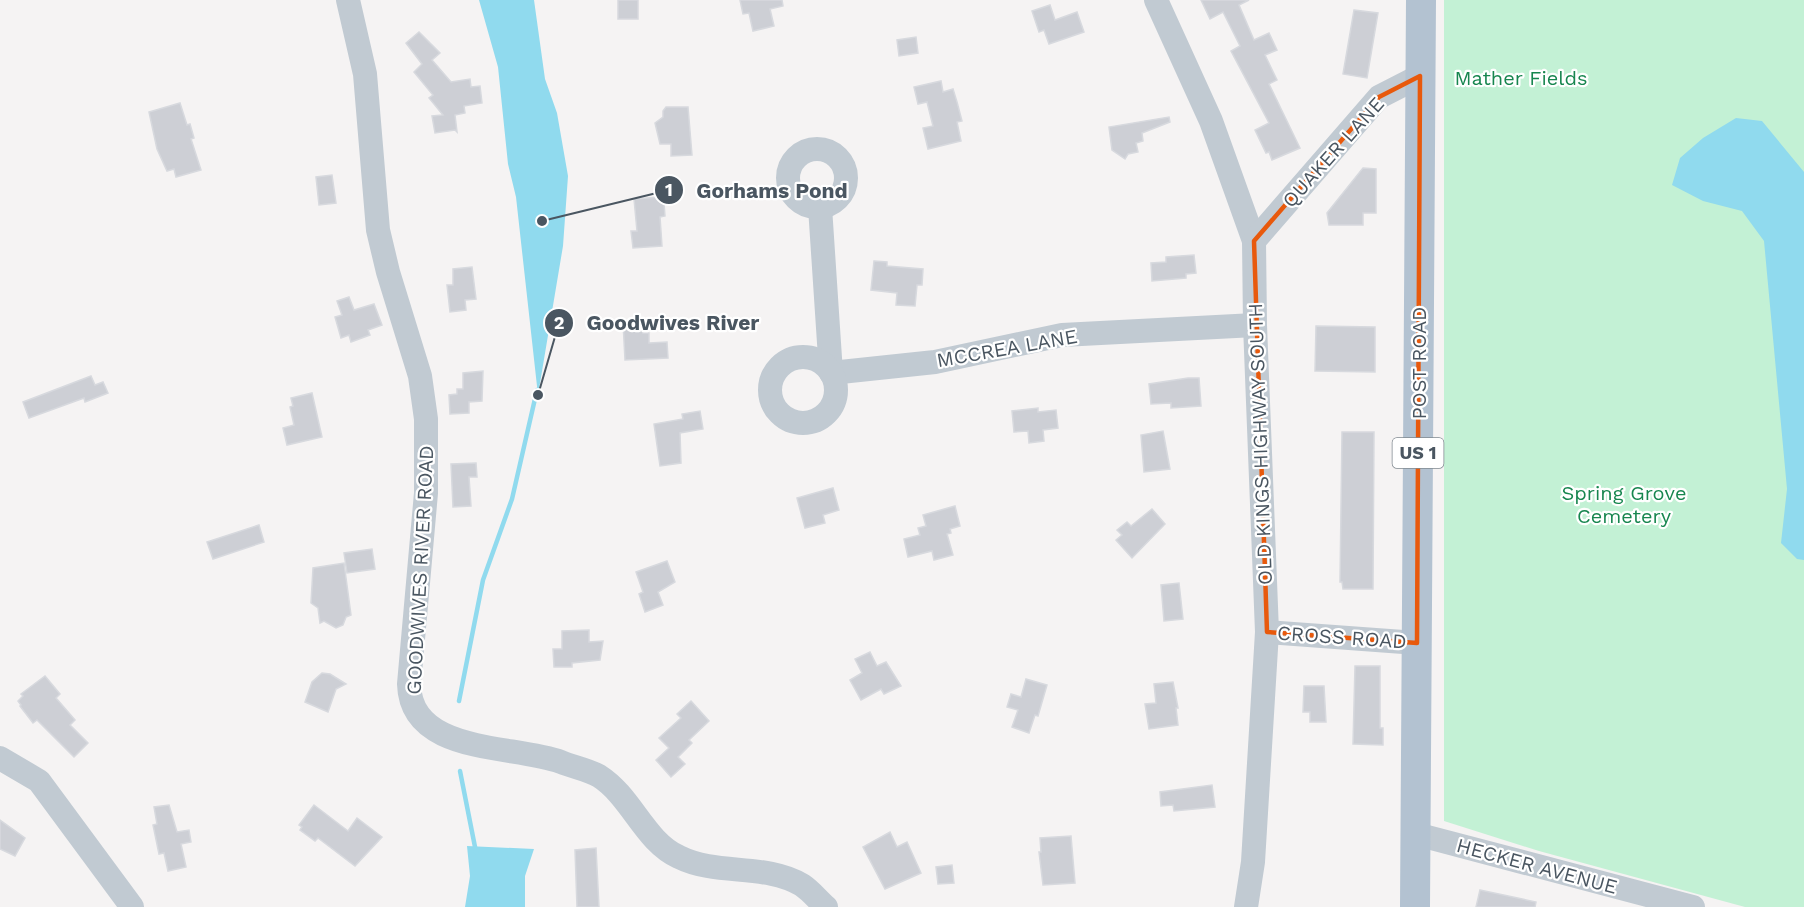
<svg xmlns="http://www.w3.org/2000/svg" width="1804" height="907" font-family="'Work Sans',sans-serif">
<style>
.green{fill:#c3f1d5}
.water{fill:#90daee}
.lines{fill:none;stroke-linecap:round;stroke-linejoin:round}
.stream{stroke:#90daee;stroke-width:4.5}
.building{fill:#cdcfd5;stroke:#d7d9de;stroke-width:1.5}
.minor{stroke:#c1cad2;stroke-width:24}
.major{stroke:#b3c2d1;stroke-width:30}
.marked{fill:none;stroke:#e8590c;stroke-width:4.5;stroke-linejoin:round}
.labels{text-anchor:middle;stroke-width:4.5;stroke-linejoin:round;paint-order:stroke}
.shield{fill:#fff;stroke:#808990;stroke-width:1.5}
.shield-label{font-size:18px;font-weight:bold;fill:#4a5661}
.park-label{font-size:20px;fill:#17864f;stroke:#fff}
.street-label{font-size:20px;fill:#4a5661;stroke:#fff}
.leader{fill:none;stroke:#4a5661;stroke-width:2}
.callout-dot{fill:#4a5661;stroke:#fff;stroke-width:2}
.mark-label{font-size:18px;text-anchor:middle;font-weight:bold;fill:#fff}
.callout-label{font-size:21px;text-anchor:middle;font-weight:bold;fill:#4a5661;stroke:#fff;stroke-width:4.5;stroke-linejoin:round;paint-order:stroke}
</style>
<rect width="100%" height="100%" fill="#f5f3f3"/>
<path class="green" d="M1444 0H1804V907H1745L1539 851 1444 821Z"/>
<g class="water">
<path d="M479 0H534L545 79 557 113 568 176 563 246 538 395 516 197 508 164 498 67Z"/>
<path d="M1736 118 1762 121 1804 172V560L1797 559 1781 543 1787 489 1764 241 1742 211 1703 201 1672 185 1680 158 1703 138Z"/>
<path d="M467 846 534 849 525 876V907H465L470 876Z"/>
</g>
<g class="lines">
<g class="stream">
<path d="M459 701 483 580 512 499 537 390"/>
<path d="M460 771 476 852"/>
</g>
</g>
<g class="building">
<rect x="618" y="0" width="20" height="19"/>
<path d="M740 0H782L783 6 770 9 774 26 753 31 749 13 743 14Z"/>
<path d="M1201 0H1249L1239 5 1254 40 1269 33 1277 50 1265 55 1277 80 1269 84 1300 148 1272 160 1269 152 1266 153 1255 130 1269 123 1231 51 1240 46 1223 12 1210 19Z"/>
<path d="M1050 5 1055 20 1077 12 1084 32 1049 44 1044 30 1039 32 1032 11Z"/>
<path d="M1354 10 1378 13 1367 78 1343 74Z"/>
<path d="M419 32 440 53 432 60 451 82 470 79 471 87 480 86 482 103 464 106 465 113 455 115 457 132 455 130 435 133 432 116 443 115 429 98 433 95 414 72 422 64 406 43Z"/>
<path d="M916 37 918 53 899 56 897 40Z"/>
<path d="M941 81 943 92 953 89 957 102 962 121 957 122 961 141 928 149 923 128 933 126 927 102 918 104 914 87Z"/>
<path d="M180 103 187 125 190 124 194 138 191 139 201 170 176 177 174 169 167 171 157 149 149 112Z"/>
<path d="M666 107H688L692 155 671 156V144H660L655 123 663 117V111Z"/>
<path d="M1169 117 1170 122 1142 133 1143 141 1136 143 1138 152 1128 154 1125 159 1112 150 1109 127Z"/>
<path d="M1363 168 1376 169V213H1363V225H1329L1327 213Z"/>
<path d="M332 175 336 203 319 205 316 177Z"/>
<path d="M660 197 661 203H664L665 216 660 217 662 246 633 248 631 231H637L634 199Z"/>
<path d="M1194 255 1196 273 1186 274V278L1152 281 1151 263 1166 262V257Z"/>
<path d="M874 261 887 262V266L923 269 922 285H917L915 306 896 305 897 293 871 290Z"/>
<path d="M472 267 476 299 465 300 466 310 450 312 447 285H453V269Z"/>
<path d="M349 297 354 310 374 304 382 325 368 330 370 335 351 342 349 335 341 338 335 317 342 315 337 301Z"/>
<path d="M642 321 643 333H649V343L667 342 668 358 625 360 623 322Z"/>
<path d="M1316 326 1375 327V372L1315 371Z"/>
<path d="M483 371 482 401 469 402V413L450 414 449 395 457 394V389H463V373Z"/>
<path d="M91 376 95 385 103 382 108 393 85 402 84 398 29 418 23 402Z"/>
<path d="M1188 378H1199L1201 406 1171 408V403L1151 404 1149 384Z"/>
<path d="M312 393 322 437 287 445 283 428 294 425 290 407 293 406 291 398Z"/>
<path d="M1038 408V412L1056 410 1058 428 1043 430 1044 441 1029 443 1028 431 1014 432 1012 411Z"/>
<path d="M700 411 703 429 680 433 681 463 660 466 654 424 683 419 682 414Z"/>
<path d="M1163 431 1170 469 1144 472 1141 435Z"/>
<path d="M1342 432H1374L1373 589H1343L1342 582H1340Z"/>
<path d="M476 463 477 477H469L471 506 453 507 451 464Z"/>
<path d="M833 488 839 510 823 515 825 523 805 528 797 498Z"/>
<path d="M955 506 960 526 950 529 951 533 947 534 953 555 934 560 932 551 908 557 904 539 920 535 918 528 926 526 923 515Z"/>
<path d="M1152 509 1165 524 1132 558 1116 540 1122 535 1117 530 1127 522 1131 526Z"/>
<path d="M259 525 264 542 213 559 207 542Z"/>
<path d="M372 549 375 569 347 573 344 553Z"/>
<path d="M667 561 675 582 658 592 663 605 645 612 639 594 643 592 636 572Z"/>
<path d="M344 563 351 615 346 617 343 625 336 628 324 621 320 623 318 608 311 603 313 568Z"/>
<path d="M1179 583 1183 619 1164 621 1161 585Z"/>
<path d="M589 630V642L603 641 600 660 572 663V667H554L553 649H562V631Z"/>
<path d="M870 652 877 666 886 662 901 686 884 694 881 689 861 700 850 680 862 673 855 659Z"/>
<path d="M1355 666H1380V728H1383V745L1353 744Z"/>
<path d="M322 673 330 674 346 684 336 689 328 712 305 702 312 682Z"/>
<path d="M45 676 60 694 56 698 75 720 70 725 88 743 74 757 37 720 33 723 20 706 21 705 18 701 23 696 21 694Z"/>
<path d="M1026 679 1047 685 1038 716 1035 715 1029 733 1012 727 1018 710 1007 707 1011 694 1021 697Z"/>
<path d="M1173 682 1178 708H1176L1178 725 1149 729 1145 704 1156 703 1154 684Z"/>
<path d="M1304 686H1324L1326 722H1310V712H1303Z"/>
<path d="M691 701 709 721 689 740 692 743 678 757 685 764 671 777 656 760 669 748 659 738 681 718 677 714Z"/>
<path d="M1212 785 1215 807 1174 811 1173 805 1161 806 1160 792Z"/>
<path d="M169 805 177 832 189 830 191 842 181 844 186 867 168 871 164 853 159 854 153 825 157 824 154 807Z"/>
<path d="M314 805 348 831 357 818 382 837 355 866 318 838 315 841 300 830 302 827 299 825Z"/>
<path d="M0 820 25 838 15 856 0 849Z"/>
<path d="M890 832 897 847 907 842 921 873 885 889 863 847Z"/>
<path d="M1071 836 1075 883 1043 885 1039 852H1041L1040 838Z"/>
<path d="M596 848 599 907H577L575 850Z"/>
<path d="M952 865 954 883 938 884 936 867Z"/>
<path d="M1480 890 1536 902 1535 907H1476Z"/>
</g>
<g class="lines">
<g class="minor">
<path d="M348 0 365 74 378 230 388 272 420 376 426 419V493L409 684C411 755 512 744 561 762 573 767 589 770 599 776 632 797 644 841 679 857 717 876 765 863 802 885 811 891 818 900 826 907"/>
<path d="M1156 0 1211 121 1254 241 1255 325 1267 632 1253 862 1246 907"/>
<circle cx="817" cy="178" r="29"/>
<path d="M820 207 831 373 935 362 1062 335 1255 325"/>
<path d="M1254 241 1379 97 1420 76"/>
<circle cx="803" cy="390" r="33"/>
<path d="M1267 632 1417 643"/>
<path d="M0 758 39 781 132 907"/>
<path d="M1416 834 1693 907"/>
</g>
<path class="major" d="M1415 907 1421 0"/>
</g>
<path class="marked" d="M1420 76 1417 643 1267 632 1254 241 1379 97Z"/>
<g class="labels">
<rect class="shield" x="1392.5" y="438" width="51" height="30" rx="4.5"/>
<g class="shield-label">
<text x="1418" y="459">US 1</text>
</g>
<g class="park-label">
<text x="1521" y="85">Mather Fields</text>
<text x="1624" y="500">Spring Grove<tspan x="1624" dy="23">Cemetery</tspan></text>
</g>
<g class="street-label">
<text transform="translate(1333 152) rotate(-48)" y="7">QUAKER LANE</text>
<text transform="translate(1007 348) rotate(-10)" y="7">MCCREA LANE</text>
<text transform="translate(1419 363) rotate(-90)" y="7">POST ROAD</text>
<text transform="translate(1260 444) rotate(-92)" y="7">OLD KINGS HIGHWAY SOUTH</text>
<text transform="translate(420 570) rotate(-87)" y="7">GOODWIVES RIVER ROAD</text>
<text transform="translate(1342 637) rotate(4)" y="7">CROSS ROAD</text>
<text transform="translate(1537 866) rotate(15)" y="7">HECKER AVENUE</text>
</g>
</g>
<path class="leader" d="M542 221L669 190M538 395L559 323"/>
<g class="callout-dot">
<circle cx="542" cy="221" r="6"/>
<circle cx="538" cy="395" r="6"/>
<circle cx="669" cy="190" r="15"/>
<circle cx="559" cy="323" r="15"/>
</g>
<g class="mark-label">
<text x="669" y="196">1</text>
<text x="559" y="329">2</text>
</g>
<g class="callout-label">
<text x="772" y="198">Gorhams Pond</text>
<text x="673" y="330">Goodwives River</text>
</g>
</svg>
